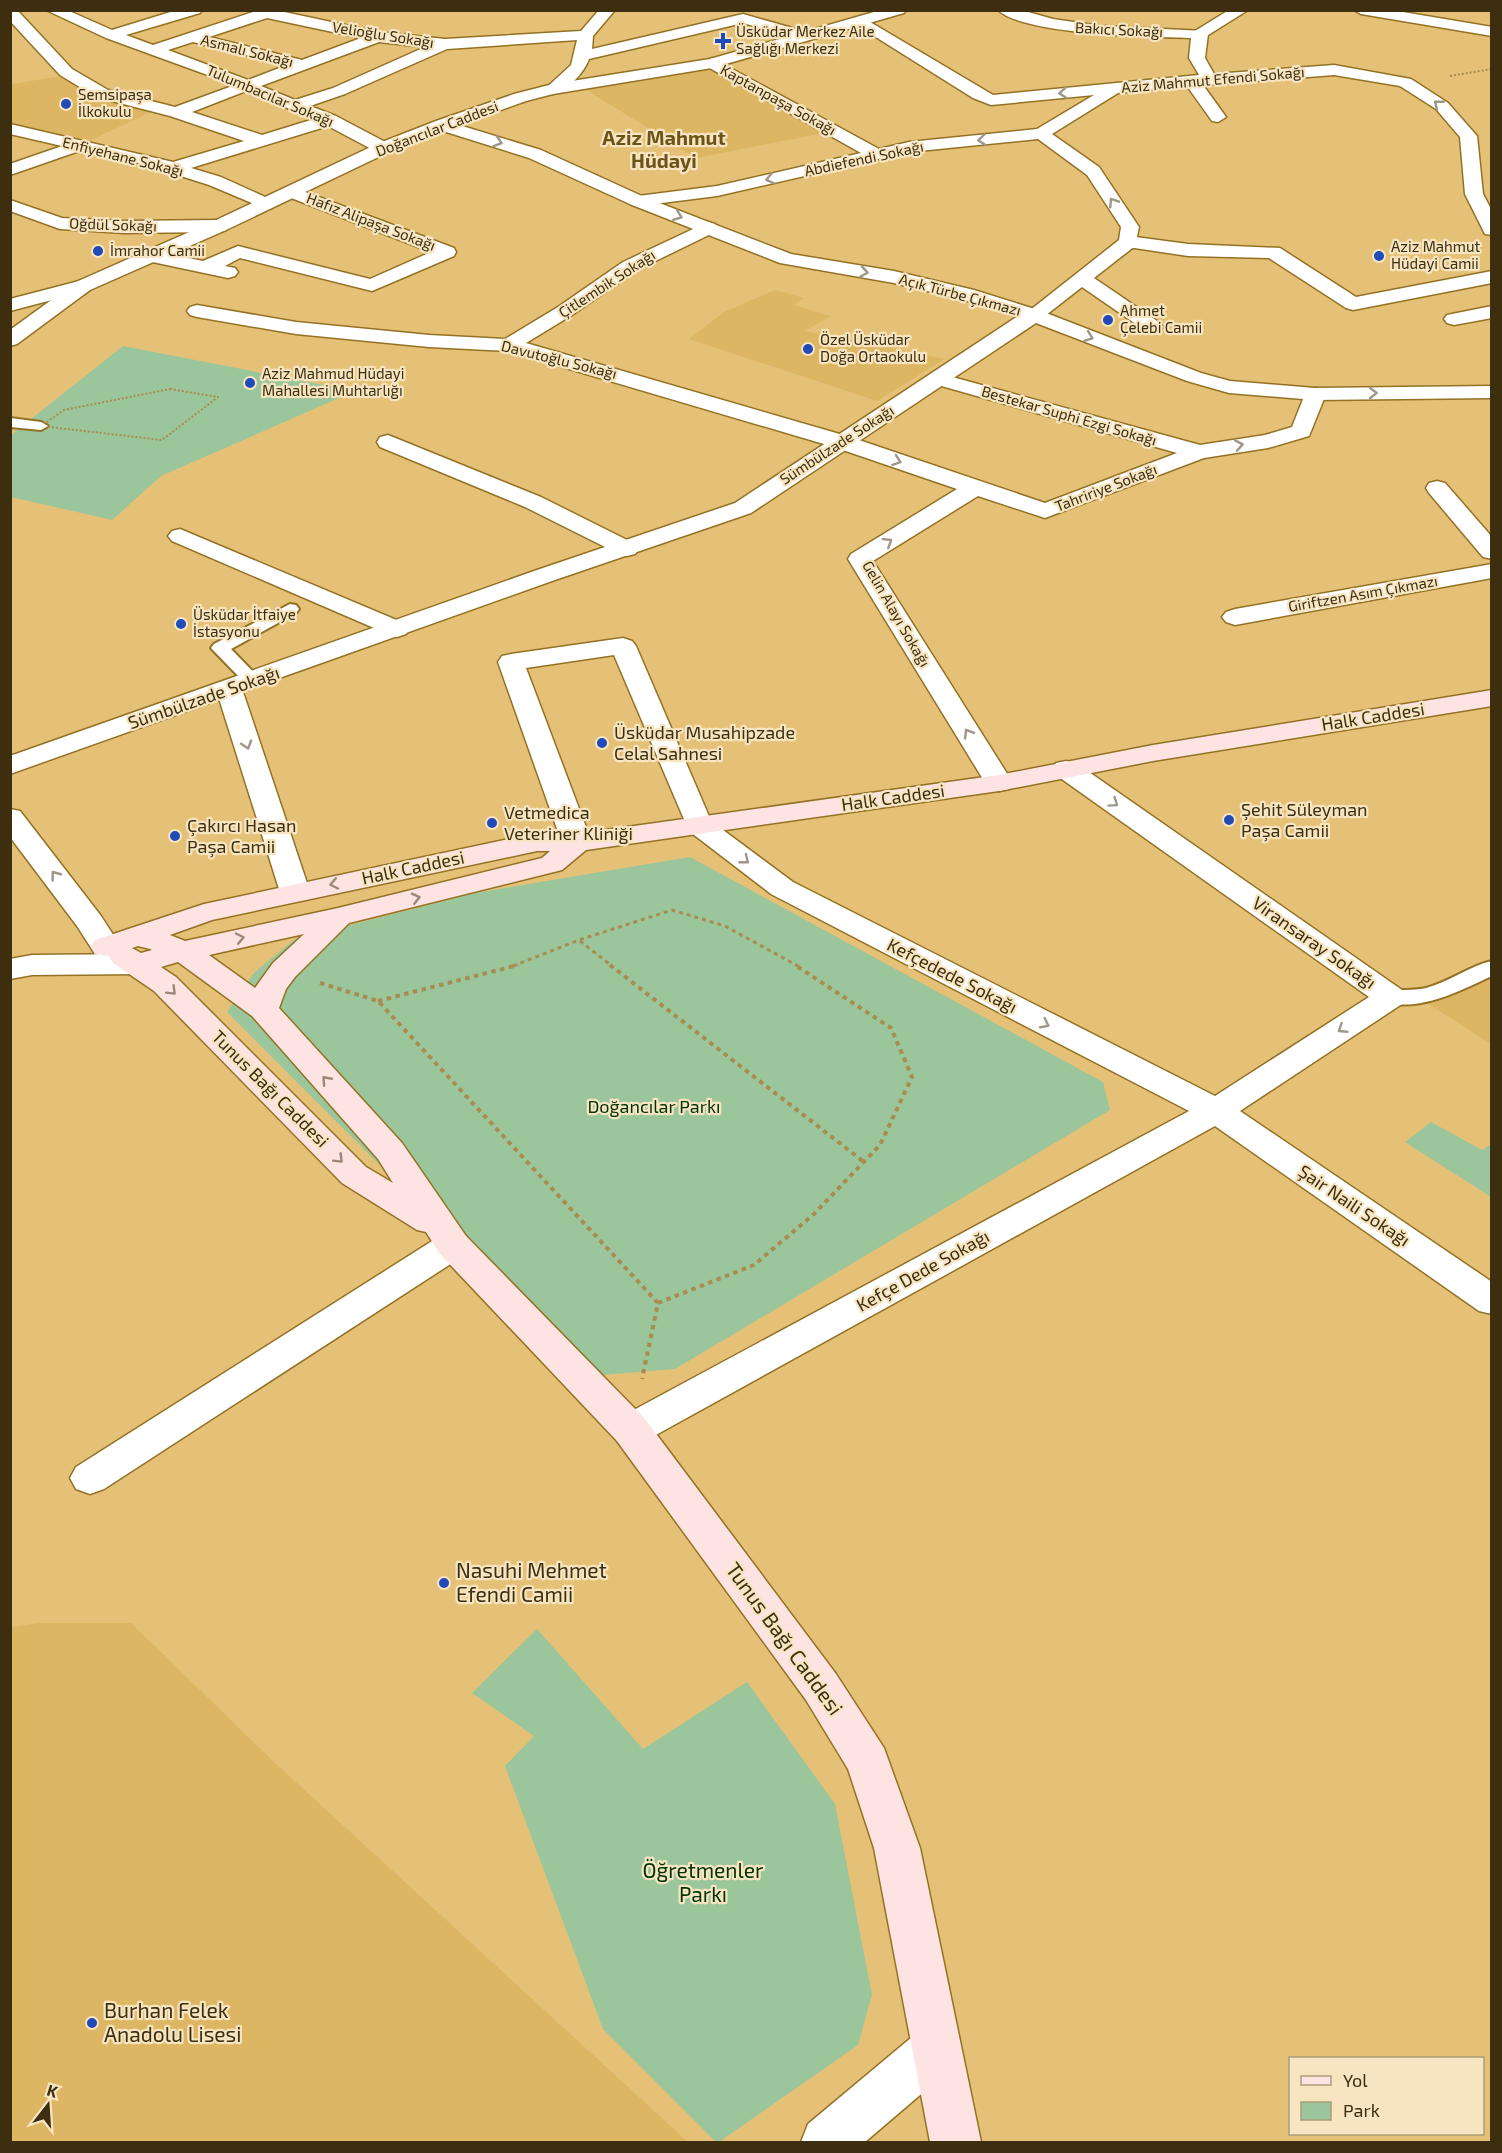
<svg xmlns="http://www.w3.org/2000/svg" width="1502" height="2153" font-family="'Exo 2',sans-serif">
<style>
.built{fill:#ddb663}
.green{fill:#9bc59b}
.lines{fill:none;stroke-linecap:round;stroke-linejoin:round}
.service-casing{stroke:#937224;stroke-width:4}
.pedestrian-casing{stroke:#937224;stroke-width:3}
.minor-casing{stroke:#937224;stroke-width:3}
.tertiary-casing{stroke:#937224;stroke-width:3}
.secondary-casing{stroke:#937224;stroke-width:3}
.path-far2{stroke:#a88c51;stroke-width:2;stroke-dasharray:2 2;stroke-linecap:butt}
.path-far1{stroke:#a88c51;stroke-width:3;stroke-dasharray:4 4;stroke-linecap:butt}
.path{stroke:#a88c51;stroke-width:4;stroke-dasharray:4.5 4.5;stroke-linecap:butt}
.service{fill:#fff;fill-rule:evenodd}
.pedestrian{fill:#fff;fill-rule:evenodd}
.minor{fill:#fff;fill-rule:evenodd}
.tertiary{fill:#fff;fill-rule:evenodd}
.secondary{fill:#fde3e1;fill-rule:evenodd}
.oneway{stroke:#9e9687}
.oneway2{stroke:#9c8878}
.poi-dot{fill:#204ab8;stroke:#f7e5c1;stroke-width:2}
.labels{text-anchor:middle;stroke-width:4.5;stroke-linejoin:round;paint-order:stroke}
.far-street-label{font-size:15px;fill:#3c2e0f;stroke:#f7e5c1}
.far-poi-label{font-size:15px;fill:#3c2e0f;stroke:#f7e5c1;text-anchor:start}
.street-label{font-size:18px;fill:#3c2e0f;stroke:#f7e5c1}
.poi-label{font-size:18px;fill:#3c2e0f;stroke:#f7e5c1;text-anchor:start}
.park-label{font-size:18px;fill:#003306;stroke:#f7e5c1}
.far-district-label{font-size:20px;font-weight:bold;fill:#6c5318;stroke:#f7e5c1}
.near-poi-label{font-size:21px;fill:#3c2e0f;stroke:#f7e5c1;text-anchor:start}
.near-street-label{font-size:21px;fill:#3c2e0f;stroke:#f7e5c1}
.near-park-label{font-size:21px;fill:#003306;stroke:#f7e5c1}
</style>
<rect width="100%" height="100%" fill="#e5c177"/>
<g class="built">
<path d="M708 68 824 133 696 158 585 89Z"/>
<path d="M62 76 90 96 153 111 83 144 11 127V84Z"/>
<path d="M775 290 804 298 794 305 830 316 805 331 945 359 877 401 689 339 724 312Z"/>
<path d="M1491 961V1044L1422 1000Z"/>
<path d="M39 1623H131L274 1762 688 2142H11V1627Z"/>
</g>
<g class="green">
<path d="M123 346 355 391 161 476 112 520 11 497V435Z"/>
<path d="M690 857 1103 1082 1110 1110 675 1369 590 1376 227 1012 254 973 295 939 476 893Z"/>
<path d="M1431 1122 1482 1150 1491 1144V1197L1405 1142Z"/>
<path d="M537 1629 643 1749 747 1682 835 1804 872 1995 858 2045 719 2142H716L603 2029 505 1766 534 1736 472 1693Z"/>
</g>
<g class="lines">
<g class="service-casing">
<g id="service">
<path d="M10 418 41 422 48 426 41 430 10 427Z"/>
<path d="M290 604 296 605 299 609 296 613 231 649 262 681 259 685H247L211 648 214 644Z"/>
<path d="M1492 961V976C1459 991 1421 1012 1383 1002L1380 997 1383 992C1397 989 1412 991 1426 988 1449 982 1469 966 1492 961Z"/>
</g>
</g>
<g class="pedestrian-casing">
<g id="pedestrian">
<path d="M1229 10H1248L1205 37H1195L1192 34 1195 31Z"/>
<path d="M1354 10H1391L1492 27V36L1361 14Z"/>
<path d="M1128 236 1188 244 1280 248 1356 297 1492 271V283L1353 310 1346 308 1269 258 1188 256 1121 246 1119 242 1121 238Z"/>
</g>
</g>
<g class="minor-casing">
<g id="minor">
<path d="M10 10H17L72 69 108 90 175 107 235 85 106 38 46 10H67L112 30 177 10H202L200 13 126 35 153 45 259 10H275L378 32 445 39 581 31 599 10H615L593 36 592 49 743 14 810 33 813 36 805 41 743 23 589 59C584 73 568 90 553 94L545 89 571 65 577 40 447 49 345 94 310 106 336 116 389 144 392 148 389 152H377L328 126 191 168 221 177 272 200 275 204 272 208 266 209 209 185 143 164 82 150 10 175V164L62 146 10 134V124L173 162 244 141 170 116 96 97 60 75 10 21ZM267 18 361 38 302 60 209 37ZM193 42 287 65 248 80 168 50ZM379 42 425 47 333 88 295 100 261 86ZM246 91 314 119 262 135 192 112Z"/>
<path d="M998 10H1021L1053 19 1101 26 1205 31 1208 34 1205 58 1214 74 1334 65 1411 79 1448 103 1477 136 1483 194 1492 211V235L1485 234 1465 194 1460 137 1436 109 1400 86 1334 75 1203 85 1226 117 1218 122 1212 121 1187 86 1118 93 1052 134 1099 167 1139 227 1135 246 1094 278 1160 323 1163 327 1160 331H1146L1082 287 1041 319H1027L1024 315 1119 240 1121 227 1087 175 1038 139 909 152 717 196 638 206 632 205 629 201 632 197 638 196 717 186 861 153 706 66 704 63 712 58 879 149 909 142 1037 129 1094 95 991 105 973 98 855 24 852 21 860 16 993 95 1199 75 1189 58 1191 38C1153 37 1024 35 998 10Z"/>
<path d="M292 187 454 248 456 252 454 256 372 291 240 258 225 266 235 268 238 272 235 276 228 278 143 260 140 256 143 252 150 250 203 261 238 246 370 279 431 252 286 196 283 192 286 188Z"/>
<path d="M10 200 62 218 124 221 219 220 226 222 228 226 226 230 219 232 124 233 60 229 10 211Z"/>
<path d="M708 222 715 224 717 228 715 232 637 270 572 315 526 343 850 437 1045 503 1177 453 931 383 927 379 931 375 938 373 945 375 1200 445 1265 435 1292 427 1307 389 1315 388 1323 389 1326 394 1309 436 1268 448 1204 458 1045 518 978 496 873 561 1013 783 1009 789 999 791 989 789 848 559 851 554 957 489 834 447 508 351 429 347 296 334 197 317 190 315 187 311 190 307 197 305 296 322 429 335 505 339 558 307 623 262Z"/>
<path d="M83 280 90 282 93 286 90 290 10 311V299Z"/>
<path d="M1492 306V318L1454 325 1447 323 1444 319 1447 315Z"/>
<path d="M388 435 541 497 635 544 639 549 635 554 627 556 619 554 525 507 380 447 377 442 380 437Z"/>
<path d="M1437 481 1445 483 1492 537V559L1483 557 1429 493 1426 488 1429 483Z"/>
<path d="M180 529 406 624 410 629 406 634 397 637 388 634 172 541 168 536 172 531Z"/>
<path d="M1492 564V578L1235 625 1226 622 1222 617 1226 612 1235 609Z"/>
<path d="M623 638 632 641 636 646 711 821 793 882 1215 1096 1369 997 1056 775 1052 769 1056 763 1066 761 1076 763 1402 990 1407 997 1402 1004 1240 1111 1492 1282V1314L1479 1311 1215 1126 645 1441 631 1445 617 1441 611 1430 617 1419 1189 1111 771 894 689 831 614 655 526 668 592 843 587 849 577 852 567 849 562 843 498 662 502 656 511 654Z"/>
<path d="M229 681 238 683 242 689 310 892 306 898 295 901 284 898 280 892 216 689 220 683Z"/>
<path d="M137 954 148 957 153 964 148 971 137 974 32 975 10 979V959L32 955Z"/>
<path d="M453 1232 466 1236 471 1245 466 1254 104 1489 90 1494 76 1489 70 1478 76 1467 440 1236Z"/>
<path d="M936 2025 954 2032 961 2049 954 2066 865 2142H801L808 2124 918 2032Z"/>
</g>
</g>
<g class="tertiary-casing">
<g id="tertiary">
<path d="M881 10H906L904 13 712 68 553 94 526 101 459 125 541 150 644 197 791 254 894 271 974 290 1041 311 1201 373 1230 381 1315 388 1492 386V398L1315 400 1229 393 1187 381 1036 323 751 513 552 581 10 774V756L534 571 735 503 1018 316 961 299 894 283 780 263 632 205 529 158 443 131 389 152 226 230 90 290 17 344 10 346V330L76 282 212 222 377 144 436 121 514 94 553 84 710 59Z"/>
<path d="M10 809 20 811 101 916 121 947 117 954 106 956 95 954 77 926 10 837Z"/>
</g>
</g>
<g class="secondary-casing">
<path id="secondary" d="M1492 690V706L1153 761 999 791 586 850 562 870 349 923 295 977 286 989 279 1008 402 1143 466 1236 645 1419 836 1674 884 1748 920 1848 981 2142H930L874 1848 848 1769 806 1700 617 1441 440 1254 426 1232 417 1230 342 1183 154 991 113 963 109 956 95 954 91 947 95 940 204 904 537 833 577 834 999 775 1153 745ZM537 851H550L542 858 338 908 185 941 170 935 212 920ZM304 934 273 963 255 988 209 955ZM138 946 150 949 152 950 141 953 132 948ZM178 962 252 1016 378 1159 393 1183 366 1167 176 977 161 967Z"/>
</g>
<g class="path-far2">
<path d="M1450 76 1492 69"/>
<path d="M170 389 218 397 162 440 41 426 64 410Z"/>
</g>
<g class="path-far1">
<path d="M580 941 612 966"/>
<path d="M513 966 579 940 672 910 725 926 798 966"/>
</g>
<g class="path">
<path d="M610 965 864 1162"/>
<path d="M320 983 378 1001 658 1303 642 1379"/>
<path d="M378 1001 518 965"/>
<path d="M658 1303 754 1265 814 1214 880 1145 912 1077 891 1028 795 965"/>
</g>
<use href="#service" class="service"/>
<use href="#pedestrian" class="pedestrian"/>
<use href="#minor" class="minor"/>
<use href="#tertiary" class="tertiary"/>
<use href="#secondary" class="secondary"/>
</g>
<defs><path id="oneway-chevron" d="M-2-3.5L2.5 0L-2 3.5" fill="none" stroke-width="1.6" stroke-linecap="round" stroke-linejoin="round" transform="scale(1.5)"/></defs>
<g class="oneway">
<use href="#oneway-chevron" transform="translate(1063 93) rotate(175)"/>
<use href="#oneway-chevron" transform="translate(1438 104) rotate(-141)"/>
<use href="#oneway-chevron" transform="translate(982 140) rotate(174)"/>
<use href="#oneway-chevron" transform="translate(498 142) rotate(18)"/>
<use href="#oneway-chevron" transform="translate(770 179) rotate(167)"/>
<use href="#oneway-chevron" transform="translate(1113 202) rotate(-123)"/>
<use href="#oneway-chevron" transform="translate(678 216) rotate(21)"/>
<use href="#oneway-chevron" transform="translate(864 272) rotate(9)"/>
<use href="#oneway-chevron" transform="translate(1089 337) rotate(21)"/>
<use href="#oneway-chevron" transform="translate(1373 393) rotate(-1)"/>
<use href="#oneway-chevron" transform="translate(1239 445) rotate(-10)"/>
<use href="#oneway-chevron" transform="translate(897 461) rotate(19)"/>
<use href="#oneway-chevron" transform="translate(888 542) rotate(-32)"/>
<use href="#oneway-chevron" transform="translate(968 733) rotate(-122)"/>
<use href="#oneway-chevron" transform="translate(247 745) rotate(72)"/>
<use href="#oneway-chevron" transform="translate(1114 803) rotate(35)"/>
<use href="#oneway-chevron" transform="translate(745 860) rotate(38)"/>
<use href="#oneway-chevron" transform="translate(55 875) rotate(-127)"/>
<use href="#oneway-chevron" transform="translate(1045 1024) rotate(27)"/>
<use href="#oneway-chevron" transform="translate(1342 1029) rotate(147)"/>
</g>
<g class="oneway2">
<use href="#oneway-chevron" transform="translate(334 884) rotate(168)"/>
<use href="#oneway-chevron" transform="translate(416 898) rotate(-14)"/>
<use href="#oneway-chevron" transform="translate(240 938) rotate(-12)"/>
<use href="#oneway-chevron" transform="translate(172 991) rotate(45)"/>
<use href="#oneway-chevron" transform="translate(326 1080) rotate(-132)"/>
<use href="#oneway-chevron" transform="translate(339 1159) rotate(45)"/>
</g>
<g class="poi-dot">
<path d="M720 32h6v6h6v6h-6v6h-6v-6h-6v-6h6z"/>
<circle cx="66" cy="104" r="6"/>
<circle cx="98" cy="251" r="6"/>
<circle cx="1379" cy="256" r="6"/>
<circle cx="1108" cy="320" r="6"/>
<circle cx="808" cy="349" r="6"/>
<circle cx="250" cy="383" r="6"/>
<circle cx="181" cy="624" r="6"/>
<circle cx="602" cy="743" r="6"/>
<circle cx="1229" cy="820" r="6"/>
<circle cx="492" cy="823" r="6"/>
<circle cx="175" cy="836" r="6"/>
<circle cx="444" cy="1583" r="6"/>
<circle cx="92" cy="2023" r="6"/>
</g>
<g class="labels">
<g class="far-street-label">
<text transform="translate(1119 30) rotate(3)" y="5">Bakıcı Sokağı</text>
<text transform="translate(383 35) rotate(9)" y="5">Velioğlu Sokağı</text>
<text transform="translate(247 51) rotate(14)" y="5">Asmalı Sokağı</text>
<text transform="translate(1213 80) rotate(-5)" y="5">Aziz Mahmut Efendi Sokağı</text>
<text transform="translate(270 96) rotate(23)" y="5">Tulumbacılar Sokağı</text>
<text transform="translate(778 100) rotate(29)" y="5">Kaptanpaşa Sokağı</text>
<text transform="translate(437 129) rotate(-21)" y="5">Doğancılar Caddesi</text>
<text transform="translate(123 157) rotate(14)" y="5">Enfiyehane Sokağı</text>
<text transform="translate(864 159) rotate(-12)" y="5">Abdiefendi Sokağı</text>
<text transform="translate(371 222) rotate(21)" y="5">Hafız Alipaşa Sokağı</text>
<text transform="translate(113 225) rotate(2)" y="5">Oğdül Sokağı</text>
<text transform="translate(607 284) rotate(-33)" y="5">Çitlembik Sokağı</text>
<text transform="translate(960 295) rotate(15)" y="5">Açık Türbe Çıkmazı</text>
<text transform="translate(559 360) rotate(14)" y="5">Davutoğlu Sokağı</text>
<text transform="translate(1069 416) rotate(16)" y="5">Bestekar Suphi Ezgi Sokağı</text>
<text transform="translate(837 445) rotate(-33)" y="5">Sümbülzade Sokağı</text>
<text transform="translate(1106 488) rotate(-21)" y="5">Tahririye Sokağı</text>
<text transform="translate(1363 594) rotate(-10)" y="5">Giriftzen Asım Çıkmazı</text>
<text transform="translate(896 614) rotate(60)" y="5">Gelin Alayı Sokağı</text>
</g>
<g class="far-poi-label">
<text x="736" y="37">Üsküdar Merkez Aile<tspan x="736" dy="17">Sağlığı Merkezi</tspan></text>
<text x="78" y="100">Semsipaşa<tspan x="78" dy="17">İlkokulu</tspan></text>
<text x="1391" y="252">Aziz Mahmut<tspan x="1391" dy="17">Hüdayi Camii</tspan></text>
<text x="110" y="256">İmrahor Camii</text>
<text x="1120" y="316">Ahmet<tspan x="1120" dy="17">Çelebi Camii</tspan></text>
<text x="820" y="345">Özel Üsküdar<tspan x="820" dy="17">Doğa Ortaokulu</tspan></text>
<text x="262" y="379">Aziz Mahmud Hüdayi<tspan x="262" dy="17">Mahallesi Muhtarlığı</tspan></text>
<text x="193" y="620">Üsküdar İtfaiye<tspan x="193" dy="17">İstasyonu</tspan></text>
</g>
<g class="street-label">
<text transform="translate(204 698) rotate(-19)" y="6">Sümbülzade Sokağı</text>
<text transform="translate(1373 717) rotate(-9)" y="6">Halk Caddesi</text>
<text transform="translate(893 798) rotate(-8)" y="6">Halk Caddesi</text>
<text transform="translate(413 868) rotate(-12)" y="6">Halk Caddesi</text>
<text transform="translate(1314 943) rotate(35)" y="6">Viransaray Sokağı</text>
<text transform="translate(952 976) rotate(27)" y="6">Kefçedede Sokağı</text>
<text transform="translate(270 1089) rotate(45)" y="6">Tunus Bağı Caddesi</text>
<text transform="translate(1354 1206) rotate(34)" y="6">Şair Naili Sokağı</text>
<text transform="translate(923 1271) rotate(-29)" y="6">Kefçe Dede Sokağı</text>
</g>
<g class="poi-label">
<text x="614" y="739">Üsküdar Musahipzade<tspan x="614" dy="21">Celal Sahnesi</tspan></text>
<text x="1241" y="816">Şehit Süleyman<tspan x="1241" dy="21">Paşa Camii</tspan></text>
<text x="504" y="819">Vetmedica<tspan x="504" dy="21">Veteriner Kliniği</tspan></text>
<text x="187" y="832">Çakırcı Hasan<tspan x="187" dy="21">Paşa Camii</tspan></text>
</g>
<g class="park-label">
<text x="654" y="1113">Doğancılar Parkı</text>
</g>
<g class="far-district-label">
<text x="664" y="145">Aziz Mahmut<tspan x="664" dy="23">Hüdayi</tspan></text>
</g>
<g class="near-poi-label">
<text x="456" y="1578">Nasuhi Mehmet<tspan x="456" dy="24">Efendi Camii</tspan></text>
<text x="104" y="2018">Burhan Felek<tspan x="104" dy="24">Anadolu Lisesi</tspan></text>
</g>
<g class="near-street-label">
<text transform="translate(784 1639) rotate(54)" y="7">Tunus Bağı Caddesi</text>
</g>
<g class="near-park-label">
<text x="703" y="1878">Öğretmenler<tspan x="703" dy="24">Parkı</tspan></text>
</g>
</g>
<rect width="1502" height="2153" fill="none" stroke="#3c2e0f" stroke-width="24"/>
<rect x="1289" y="2057" width="195" height="78" fill="#f7e5c1" stroke="#ac9c7a" stroke-width="1.5"/>
<rect x="1301" y="2076" width="30" height="9" fill="#fde3e1" stroke="#ac9c7a" stroke-width="1.5"/>
<text x="1343" y="2087" font-size="18" fill="#3c2e0f">Yol</text>
<rect x="1301" y="2102" width="30" height="18" fill="#9bc59b" stroke="#ac9c7a" stroke-width="1.5"/>
<text x="1343" y="2117" font-size="18" fill="#3c2e0f">Park</text>
<g transform="translate(48 2105) rotate(17)" stroke="#f7e5c1" stroke-width="4.5" paint-order="stroke">
<path d="M0-4.5L10 22L0 15L-10 22Z" fill="#3c2e0f"/>
<text y="-9" font-size="16" font-weight="bold" text-anchor="middle" fill="#3c2e0f">K</text>
</g>
</svg>
